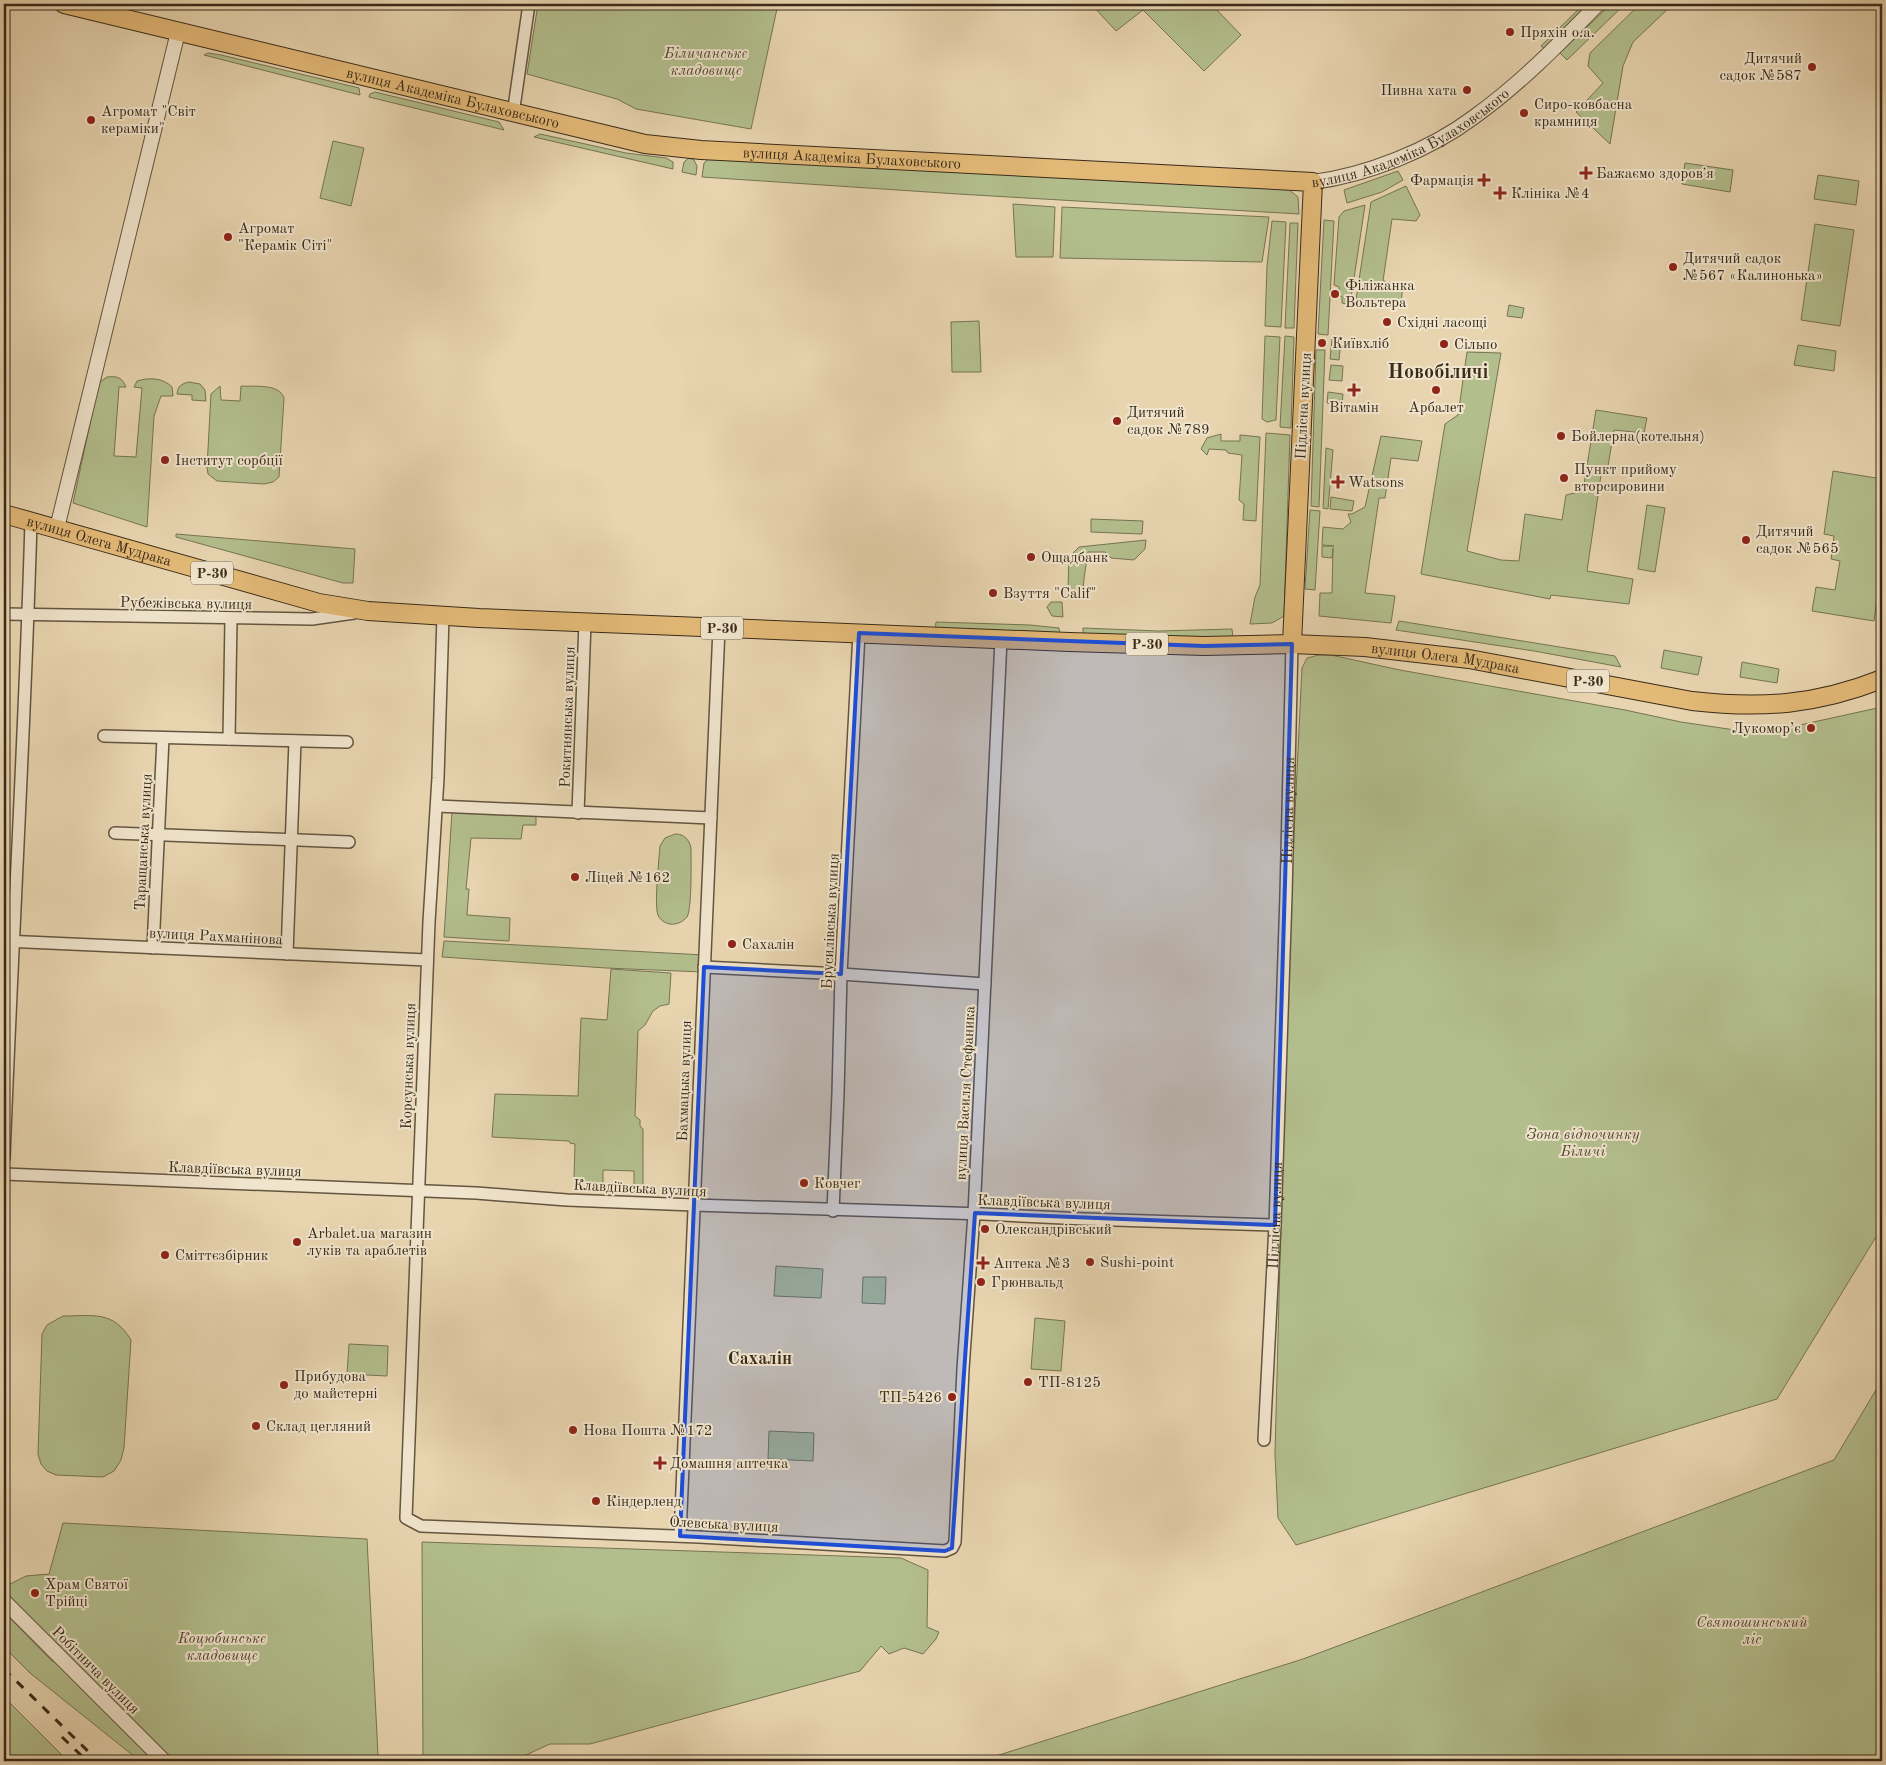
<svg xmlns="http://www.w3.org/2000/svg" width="1886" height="1765" font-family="'Old Standard TT',serif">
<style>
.green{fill:#b3be8d;stroke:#767453}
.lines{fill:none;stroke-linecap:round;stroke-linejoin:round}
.minor-casing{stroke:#64553f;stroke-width:14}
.tertiary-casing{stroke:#64553f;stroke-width:16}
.primary-casing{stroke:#382a19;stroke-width:20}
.minor{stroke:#f0e4cc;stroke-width:11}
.tertiary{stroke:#f0e4cc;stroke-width:14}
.primary{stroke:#e4ba78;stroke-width:18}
.rail{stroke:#382a19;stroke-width:3;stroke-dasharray:9 9;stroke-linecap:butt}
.marked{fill:#1d4ed8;fill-opacity:0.2;stroke:#1d4ed8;stroke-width:4;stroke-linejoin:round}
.poi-dot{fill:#8f2418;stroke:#f0e4cc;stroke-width:2}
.labels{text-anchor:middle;stroke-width:4;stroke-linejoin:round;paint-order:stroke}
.shield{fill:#f0e4cc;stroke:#6f624f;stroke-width:1}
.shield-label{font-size:14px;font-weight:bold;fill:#382a19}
.poi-label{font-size:15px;fill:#382a19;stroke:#f0e4cc;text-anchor:start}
.park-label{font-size:15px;font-style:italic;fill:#514830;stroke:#f0e4cc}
.street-label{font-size:15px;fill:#382a19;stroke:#f0e4cc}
.quarter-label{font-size:18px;font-weight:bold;fill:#382a19;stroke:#f0e4cc}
.district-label{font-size:20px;font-weight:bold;fill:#382a19;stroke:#f0e4cc}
</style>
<rect width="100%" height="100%" fill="#e8d5b0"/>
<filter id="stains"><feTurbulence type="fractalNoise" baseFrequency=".004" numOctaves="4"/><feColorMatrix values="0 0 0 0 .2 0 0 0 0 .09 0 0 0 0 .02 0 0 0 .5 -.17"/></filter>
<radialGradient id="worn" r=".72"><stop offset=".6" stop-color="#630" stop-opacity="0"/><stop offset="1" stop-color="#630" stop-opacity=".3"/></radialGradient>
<g class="green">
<path d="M538 4H778L751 129 636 109 617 99 527 74Z"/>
<path d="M1091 4H1211L1241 35 1204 71 1143 10 1116 31Z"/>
<path d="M1584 4H1596L1546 50 1541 46Z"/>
<path d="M1611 4H1625L1567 60 1560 53Z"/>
<path d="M1640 4H1673L1633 42 1623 66 1610 144 1576 112 1603 83 1588 66 1590 53Z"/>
<path d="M208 53 221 55 359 88 360 95 204 55Z"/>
<path d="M375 92 499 122 504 130 369 97 370 94Z"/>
<path d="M540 134 626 153 666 158 673 162V169L534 137Z"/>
<path d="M333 141 364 148 351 206 320 198Z"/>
<path d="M689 158 694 160 697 166 696 175 682 172 684 162Z"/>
<path d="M710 158 1288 189 1298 197 1299 214 958 194 702 177 704 163Z"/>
<path d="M1685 163 1733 170 1730 192 1682 184Z"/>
<path d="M1398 171 1403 180 1382 192 1347 203 1344 190Z"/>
<path d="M1818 175 1859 181 1856 205 1814 199Z"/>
<path d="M1406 186 1420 215 1416 221 1392 219 1383 281 1403 284 1401 305 1370 301 1368 308 1355 306 1371 202Z"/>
<path d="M1013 204 1055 207 1053 257H1016Z"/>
<path d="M1365 205 1350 305 1342 303V297L1339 295V287L1334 285 1339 217 1344 211Z"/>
<path d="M1062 207 1269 217 1262 262 1060 258Z"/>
<path d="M1324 220 1334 221 1328 335 1318 334Z"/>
<path d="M1272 221 1286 222 1281 327 1265 326 1267 266Z"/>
<path d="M1290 223H1298L1294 328H1285Z"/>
<path d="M1815 224 1854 230 1840 326 1801 320Z"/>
<path d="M1509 305 1524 308 1522 318 1507 316Z"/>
<path d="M979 321 981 372H952L951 322Z"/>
<path d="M1265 336 1280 337 1276 420 1267 422 1262 419Z"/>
<path d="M1285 336 1294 337 1291 428 1280 427Z"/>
<path d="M1332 339 1341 340 1339 360 1330 359Z"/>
<path d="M1798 345 1836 351 1834 371 1794 365Z"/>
<path d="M1316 350H1325L1319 507 1311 506Z"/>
<path d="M1467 352 1501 353 1467 551 1501 560 1519 561 1525 514 1562 520 1566 495 1583 491 1596 410 1647 418 1644 433 1614 430 1607 472 1601 475 1587 571 1633 579 1629 604 1551 595 1550 599 1421 574 1445 424 1458 415Z"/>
<path d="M1331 365 1343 366 1342 381 1329 380Z"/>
<path d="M107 377C117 376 122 377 126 387H119L114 456 136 457 142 388 134 387 137 381C150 377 163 378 172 387L173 396H161L154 416 147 527 73 503 97 391 100 382Z"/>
<path d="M189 382 200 384 205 390 206 401 192 400V395L177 394C178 386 181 384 189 382Z"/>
<path d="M220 386 221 400 240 401 241 386C254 387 279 383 284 398L279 477 273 482 264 484 217 481 208 474 207 467 211 394Z"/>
<path d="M1328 392 1343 394 1342 405 1327 403Z"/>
<path d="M1266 433 1290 435 1284 616 1272 623 1250 624 1255 597 1260 585Z"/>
<path d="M1221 434V441H1240V435L1260 437 1256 521 1243 520 1244 504 1239 500 1242 455 1228 453 1226 450 1209 449 1207 455 1201 449 1207 438Z"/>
<path d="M1381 436 1422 441 1418 461 1391 458 1385 498H1379L1365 593 1395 596 1391 623 1319 616 1320 593H1332L1333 548 1332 558 1322 557V546H1334L1322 545 1323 527 1343 529 1351 522 1348 514H1352L1365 507Z"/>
<path d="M1326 448 1333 450 1328 509 1323 508Z"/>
<path d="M1833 471 1882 479V560L1874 621 1812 611 1816 587 1835 590 1840 561 1831 559 1834 536 1824 534Z"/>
<path d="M1331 497 1354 501 1352 511 1330 509Z"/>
<path d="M1647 505 1665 508 1655 572 1638 569Z"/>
<path d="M1310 510 1320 511 1315 590 1305 589Z"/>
<path d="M1091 519 1143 521 1142 534 1091 532Z"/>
<path d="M176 534 355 549 353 583H343L176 537Z"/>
<path d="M1146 540 1145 549 1134 560 1111 558 1105 552H1088C1086 565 1084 576 1083 589L1073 595 1068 588 1069 557 1079 547Z"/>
<path d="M1051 602H1062L1063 617 1052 616 1047 607Z"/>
<path d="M1399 621 1615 656 1621 667 1534 651 1396 630Z"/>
<path d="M936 622 1030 625 1059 628 1060 637 935 632Z"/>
<path d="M1083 628 1159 631 1232 629 1233 638 1083 637Z"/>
<path d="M1664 650 1702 657 1698 675 1661 668Z"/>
<path d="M1319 655H1331L1400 670 1625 710 1681 722 1735 730 1786 728 1882 707V1227L1777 1399 1296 1545 1278 1518 1275 1454 1281 1221 1291 896 1302 668 1307 658Z"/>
<path d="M1742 662 1779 669 1777 683 1740 677Z"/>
<path d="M452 811 536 815V825H523L521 839 471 838 466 889H469L467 915 510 918 509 941 444 937Z"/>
<path d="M675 834C684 834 689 839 691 848 691 860 692 909 687 917 683 922 676 925 670 924 665 923 660 920 658 915 654 906 659 859 660 846L665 838Z"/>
<path d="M444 941 704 955 703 972 606 968 442 957Z"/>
<path d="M611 969 671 973 669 1004 660 1006 653 1011 645 1025 638 1031 635 1116 640 1120V1126L643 1129V1187H634V1171L603 1170V1184L582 1182 574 1177 575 1144 570 1143 569 1141 492 1137 495 1094 578 1096 581 1018 607 1020Z"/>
<path d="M776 1266 823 1269 821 1298 774 1296Z"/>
<path d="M863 1277H886L885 1304 862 1303Z"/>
<path d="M63 1316C93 1316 113 1310 131 1340L124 1448 121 1460 114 1471 103 1477 56 1475 47 1471 41 1464 38 1454 42 1334 47 1325Z"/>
<path d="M1035 1318 1065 1321 1061 1371 1031 1369Z"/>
<path d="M349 1344 388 1346 387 1376 347 1374Z"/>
<path d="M1882 1380V1761H980L1303 1659 1834 1460Z"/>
<path d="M769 1431 814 1433 813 1461 768 1459Z"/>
<path d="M63 1523 367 1539 378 1755 376 1761H172L4 1594V1587L26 1576 49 1574Z"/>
<path d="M422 1542 901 1558 928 1570 927 1627 939 1632 936 1639 923 1654 904 1648 889 1654 881 1646 860 1671 590 1744H550L513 1761H423Z"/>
<path d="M4 1612 52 1661 61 1665 161 1761H140L30 1673 4 1647Z"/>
<path d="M4 1697 68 1761H4Z"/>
</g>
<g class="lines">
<g class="minor-casing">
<g id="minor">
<path d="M513 114 529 4"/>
<path d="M4 614 312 619 354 613"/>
<path d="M443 616 438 778 429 922 406 1518 421 1526 699 1537 945 1551 952 1548 955 1542 963 1369 974 1214 1001 639"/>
<path d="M104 736 347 742"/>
<path d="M229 739 231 619"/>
<path d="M437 806 711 818"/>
<path d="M578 813 585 622"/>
<path d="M115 833 349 842"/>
<path d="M4 941 427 960"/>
<path d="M153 948 163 738"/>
<path d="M287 954 295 741"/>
<path d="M704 967 841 974 985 984"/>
<path d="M4 1158C12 946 25 733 31 521"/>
<path d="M4 1174 476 1193 567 1200 694 1205 983 1214 1084 1219 1275 1225"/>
<path d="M833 1211 838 1094 841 974 859 633"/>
<path id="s1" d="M1264 1440 1275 1225 1286 895 1292 644"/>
<path d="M680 1536 719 628"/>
</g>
</g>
<g class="tertiary-casing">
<g id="tertiary">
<path id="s2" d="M1313 182C1367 175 1430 150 1474 117 1520 84 1559 44 1598 4"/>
<path d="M57 528 178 32"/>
<path d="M4 1601 164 1761"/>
</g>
</g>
<g class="primary-casing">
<g id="primary">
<path id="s3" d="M64 4 645 144 701 150 1313 182 1292 644"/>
<path id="s4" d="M4 514 319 603 368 611 479 618 1069 642 1204 646 1292 644 1365 647 1469 659 1692 701C1762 709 1816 705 1882 679"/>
</g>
</g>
<use href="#minor" class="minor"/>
<use href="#tertiary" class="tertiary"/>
<use href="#primary" class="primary"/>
<g class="rail">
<path d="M4 1669 98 1761"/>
<path d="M62 1737 87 1761"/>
</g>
</g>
<path class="marked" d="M859 633 1204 646 1292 644 1275 1225 975 1213 952 1548 945 1551 680 1536 704 967 841 974Z"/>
<g class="poi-dot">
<circle cx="1510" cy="32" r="5"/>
<circle cx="1812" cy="67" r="5"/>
<circle cx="1467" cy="90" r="5"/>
<circle cx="1524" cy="113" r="5"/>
<circle cx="91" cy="120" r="5"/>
<path d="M1583.5 165.5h5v5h5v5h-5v5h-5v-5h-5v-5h5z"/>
<path d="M1481.5 172.5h5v5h5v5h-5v5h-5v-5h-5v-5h5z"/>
<path d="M1497.5 185.5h5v5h5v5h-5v5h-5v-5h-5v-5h5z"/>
<circle cx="228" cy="237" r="5"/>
<circle cx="1673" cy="267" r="5"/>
<circle cx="1335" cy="294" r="5"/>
<circle cx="1387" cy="322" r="5"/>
<circle cx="1322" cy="343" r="5"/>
<circle cx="1444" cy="344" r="5"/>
<path d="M1351.5 382.5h5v5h5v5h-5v5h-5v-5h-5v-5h5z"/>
<circle cx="1436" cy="390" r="5"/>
<circle cx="1117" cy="421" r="5"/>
<circle cx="1561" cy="436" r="5"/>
<circle cx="165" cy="460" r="5"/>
<circle cx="1564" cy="478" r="5"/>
<path d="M1335.5 474.5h5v5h5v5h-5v5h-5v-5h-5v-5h5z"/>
<circle cx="1746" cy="540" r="5"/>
<circle cx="1031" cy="557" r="5"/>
<circle cx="993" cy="593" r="5"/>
<circle cx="1811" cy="728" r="5"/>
<circle cx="575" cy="877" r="5"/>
<circle cx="732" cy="944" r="5"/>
<circle cx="804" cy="1183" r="5"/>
<circle cx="985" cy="1229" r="5"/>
<circle cx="297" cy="1242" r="5"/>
<circle cx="165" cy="1255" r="5"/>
<circle cx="1090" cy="1262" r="5"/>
<path d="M980.5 1255.5h5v5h5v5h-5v5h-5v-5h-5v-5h5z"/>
<circle cx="981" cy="1282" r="5"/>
<circle cx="1028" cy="1382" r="5"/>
<circle cx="284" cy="1385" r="5"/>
<circle cx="952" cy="1397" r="5"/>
<circle cx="256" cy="1426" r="5"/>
<circle cx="573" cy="1430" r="5"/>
<path d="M657.5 1455.5h5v5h5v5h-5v5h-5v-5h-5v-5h5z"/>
<circle cx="596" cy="1501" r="5"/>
<circle cx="35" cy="1593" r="5"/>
</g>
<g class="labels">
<g class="shield">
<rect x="191" y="561.5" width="42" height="23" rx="4"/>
<rect x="701" y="616.5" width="42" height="23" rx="4"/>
<rect x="1126" y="632.5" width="42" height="23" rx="4"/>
<rect x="1567" y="669.5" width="42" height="23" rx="4"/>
</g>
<g class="shield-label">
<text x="212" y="578">Р-30</text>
<text x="722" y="633">Р-30</text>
<text x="1147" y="649">Р-30</text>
<text x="1588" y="686">Р-30</text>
</g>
<g class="poi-label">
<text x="1520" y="37">Пряхін о.а.</text>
<text x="1802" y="63" text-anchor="end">Дитячий<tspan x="1802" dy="17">садок №587</tspan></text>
<text x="1457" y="95" text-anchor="end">Пивна хата</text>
<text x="1534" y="109">Сиро-ковбасна<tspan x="1534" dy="17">крамниця</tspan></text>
<text x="101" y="116">Агромат "Світ<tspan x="101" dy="17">кераміки"</tspan></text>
<text x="1596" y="178">Бажаємо здоровʼя</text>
<text x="1474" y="185" text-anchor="end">Фармація</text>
<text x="1511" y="198">Клініка №4</text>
<text x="238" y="233">Агромат<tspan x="238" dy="17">"Керамік Сіті"</tspan></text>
<text x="1683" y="263">Дитячий садок<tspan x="1683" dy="17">№567 «Калинонька»</tspan></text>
<text x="1345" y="290">Філіжанка<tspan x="1345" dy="17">Вольтера</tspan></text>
<text x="1397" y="327">Східні ласощі</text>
<text x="1332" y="348">Київхліб</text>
<text x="1454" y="349">Сільпо</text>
<text x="1354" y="412" text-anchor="middle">Вітамін</text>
<text x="1436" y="412" text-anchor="middle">Арбалет</text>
<text x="1127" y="417">Дитячий<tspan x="1127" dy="17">садок №789</tspan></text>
<text x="1571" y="441">Бойлерна(котельня)</text>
<text x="175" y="465">Інститут сорбції</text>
<text x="1574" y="474">Пункт прийому<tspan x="1574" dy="17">вторсировини</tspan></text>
<text x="1348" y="487">Watsons</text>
<text x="1756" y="536">Дитячий<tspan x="1756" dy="17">садок №565</tspan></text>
<text x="1041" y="562">Ощадбанк</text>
<text x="1003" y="598">Взуття "Calif"</text>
<text x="1801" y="733" text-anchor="end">Лукомор’є</text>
<text x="585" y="882">Ліцей №162</text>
<text x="742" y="949">Сахалін</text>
<text x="814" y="1188">Ковчег</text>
<text x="995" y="1234">Олександрівський</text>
<text x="307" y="1238">Arbalet.ua магазин<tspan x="307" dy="17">луків та араблетів</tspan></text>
<text x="175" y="1260">Сміттєзбірник</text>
<text x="1100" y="1267">Sushi-point</text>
<text x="993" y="1268">Аптека №3</text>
<text x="991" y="1287">Грюнвальд</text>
<text x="294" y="1381">Прибудова<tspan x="294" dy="17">до майстерні</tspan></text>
<text x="1038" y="1387">ТП-8125</text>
<text x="942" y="1402" text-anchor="end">ТП-5426</text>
<text x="266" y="1431">Склад цегляний</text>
<text x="583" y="1435">Нова Пошта №172</text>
<text x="670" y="1468">Домашня аптечка</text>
<text x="606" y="1506">Кіндерленд</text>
<text x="45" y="1589">Храм Святої<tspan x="45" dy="17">Трійці</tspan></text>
</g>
<g class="park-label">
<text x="706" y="58">Біличанське<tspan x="706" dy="17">кладовище</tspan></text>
<text x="1583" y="1139">Зона відпочинку<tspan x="1583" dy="17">Біличі</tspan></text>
<text x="1752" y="1627">Святошинський<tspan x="1752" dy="17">ліс</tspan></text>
<text x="222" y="1643">Коцюбинське<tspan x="222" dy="17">кладовище</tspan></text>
</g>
<g class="street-label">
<text dy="5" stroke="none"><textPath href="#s3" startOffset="400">вулиця Академіка Булаховського</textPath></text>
<text dy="5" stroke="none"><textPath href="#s2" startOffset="108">вулиця Академіка Булаховського</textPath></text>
<text dy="5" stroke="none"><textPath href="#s3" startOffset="805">вулиця Академіка Булаховського</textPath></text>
<text transform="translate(1303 406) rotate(-87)" y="5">Підлісна вулиця</text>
<text dy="5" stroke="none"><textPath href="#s4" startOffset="99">вулиця Олега Мудрака</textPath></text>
<text transform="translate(186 603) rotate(1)" y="5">Рубежівська вулиця</text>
<text dy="5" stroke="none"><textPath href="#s4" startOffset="1456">вулиця Олега Мудрака</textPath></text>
<text transform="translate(567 717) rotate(-88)" y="5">Рокитнянська вулиця</text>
<text dy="5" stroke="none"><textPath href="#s1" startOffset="630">Підлісна вулиця</textPath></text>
<text transform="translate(143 842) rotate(-87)" y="5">Таращанська вулиця</text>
<text transform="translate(830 921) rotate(-87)" y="5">Брусилівська вулиця</text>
<text transform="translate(216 936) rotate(3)" y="5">вулиця Рахманінова</text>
<text transform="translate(408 1066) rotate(-88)" y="5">Корсунська вулиця</text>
<text transform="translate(684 1081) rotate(-88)" y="5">Бахмацька вулиця</text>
<text transform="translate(965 1093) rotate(-87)" y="5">вулиця Василя Стефаника</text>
<text transform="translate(235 1169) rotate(2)" y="5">Клавдіївська вулиця</text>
<text transform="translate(640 1188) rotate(3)" y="5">Клавдіївська вулиця</text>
<text transform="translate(1044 1202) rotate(2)" y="5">Клавдіївська вулиця</text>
<text dy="5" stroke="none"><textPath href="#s1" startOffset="225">Підлісна вулиця</textPath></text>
<text transform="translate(724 1524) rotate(3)" y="5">Олевська вулиця</text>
<text transform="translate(96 1670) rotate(45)" y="5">Робітнича вулиця</text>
</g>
<g class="quarter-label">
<text x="760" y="1364">Сахалін</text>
</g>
<g class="district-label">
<text x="1438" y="378">Новобіличі</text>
</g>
</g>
<rect width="1886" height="1765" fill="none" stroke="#e8d5b0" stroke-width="20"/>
<rect x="5" y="5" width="1876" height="1755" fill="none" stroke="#382a19" stroke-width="2.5"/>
<rect x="10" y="10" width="1866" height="1745" fill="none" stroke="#382a19"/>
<rect width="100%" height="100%" filter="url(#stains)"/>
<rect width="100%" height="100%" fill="url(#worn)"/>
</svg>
